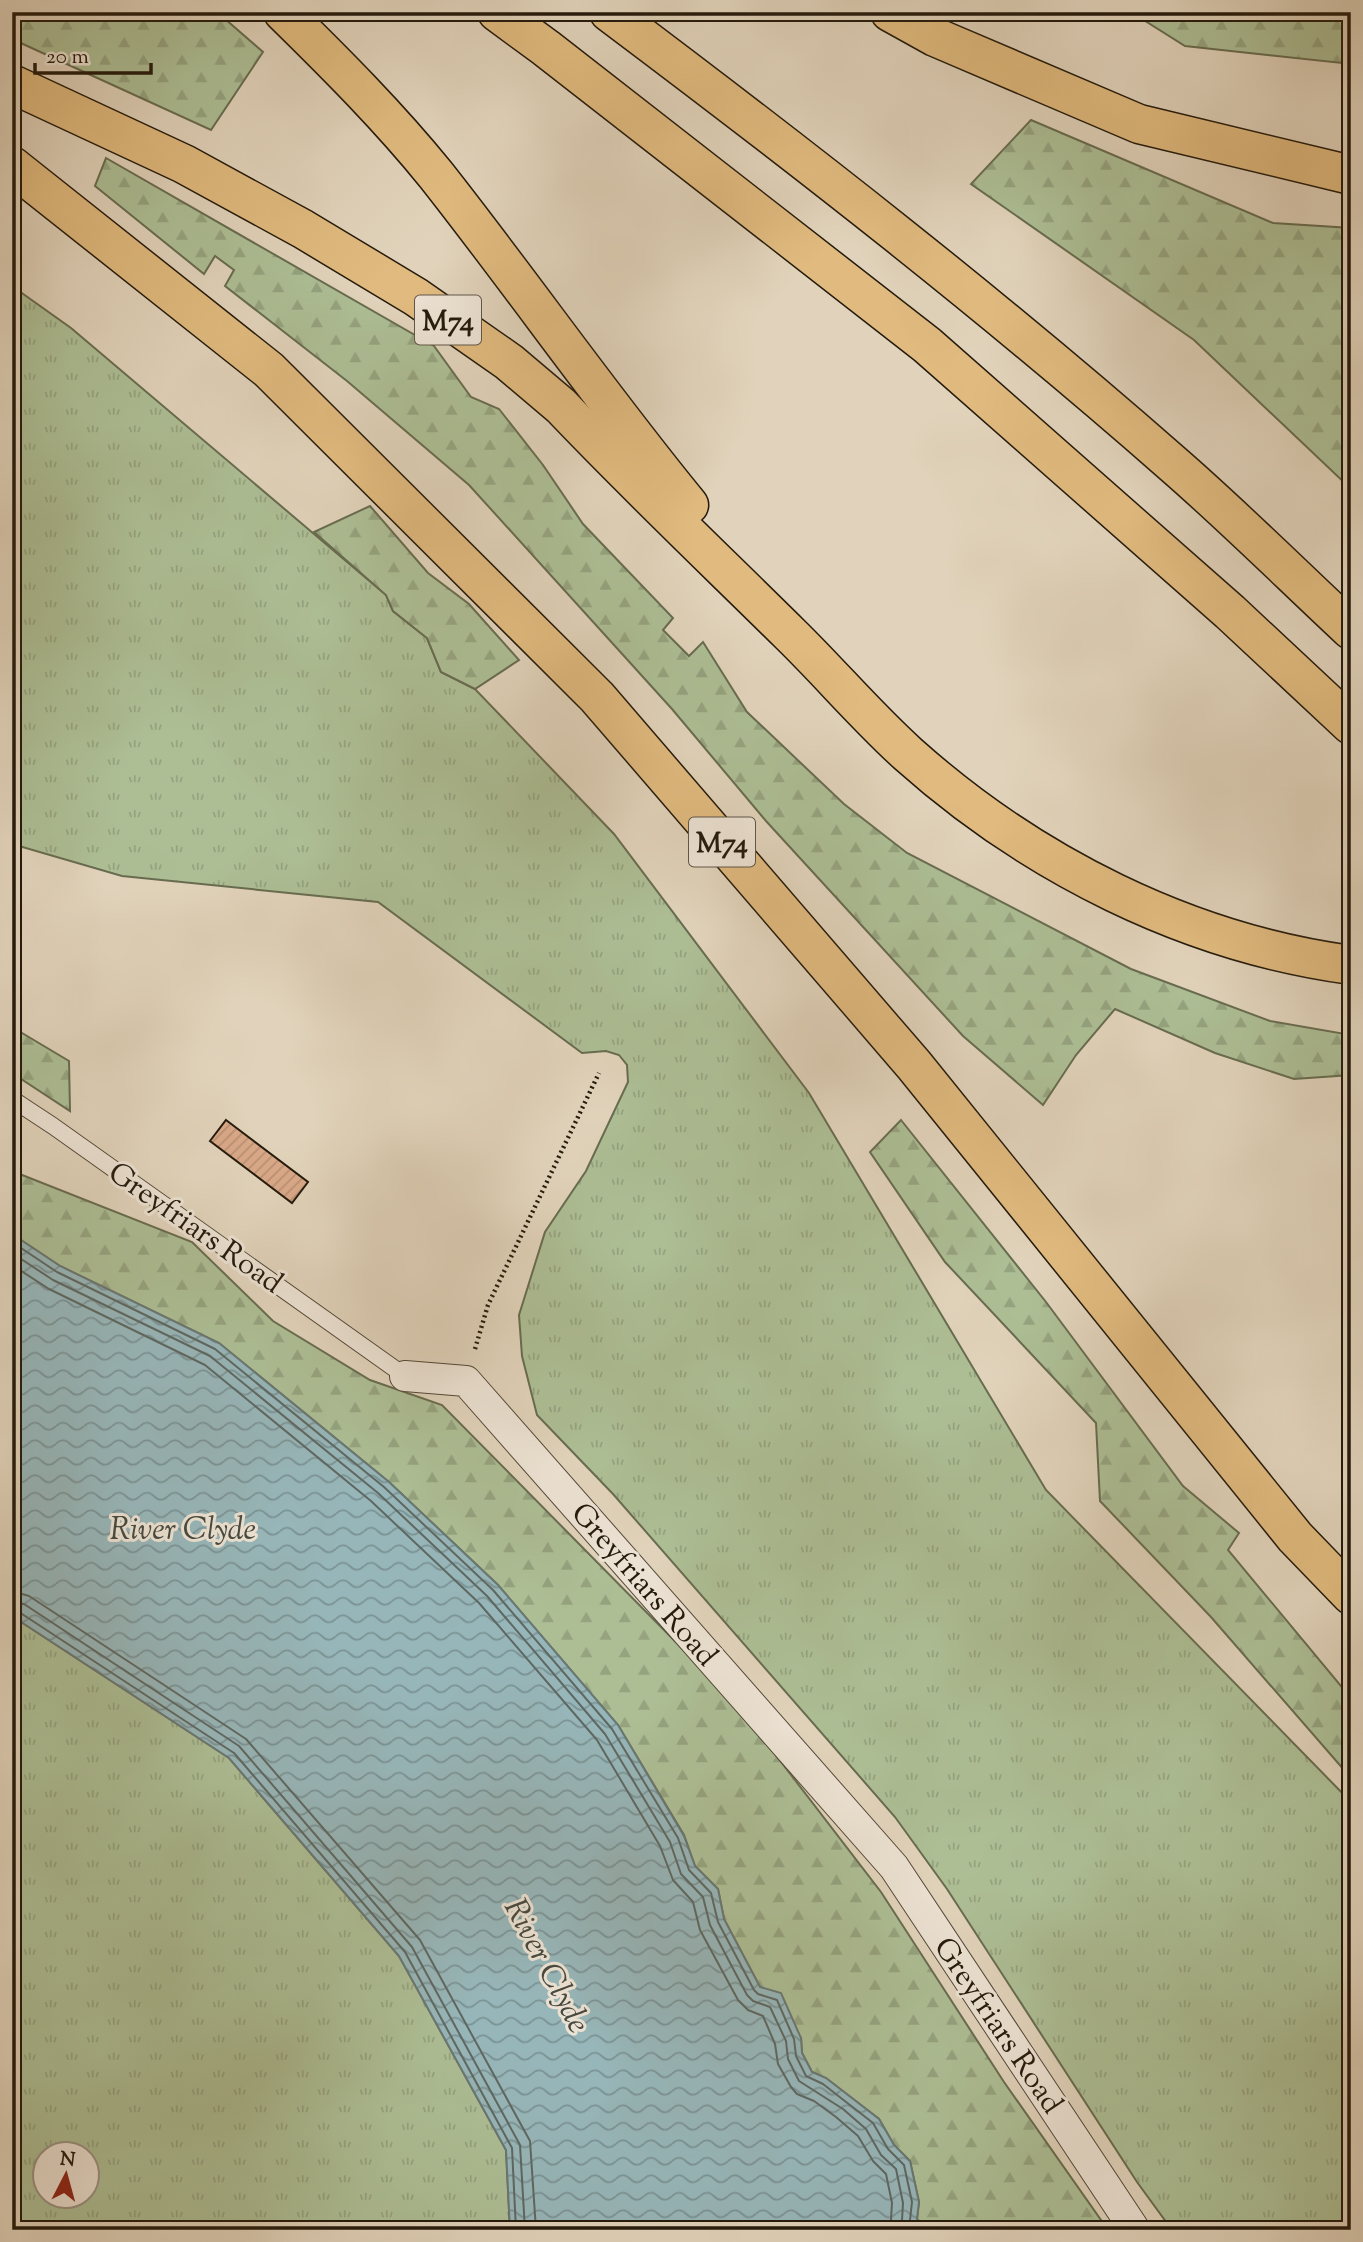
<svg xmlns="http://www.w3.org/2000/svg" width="1363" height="2242" font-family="'Sorts Mill Goudy',serif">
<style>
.grass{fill:url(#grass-tufts);stroke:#686c50;stroke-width:2;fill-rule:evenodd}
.forest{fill:url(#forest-firs);stroke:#686c50;stroke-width:2}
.water{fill:url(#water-waves);stroke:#697874;stroke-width:2}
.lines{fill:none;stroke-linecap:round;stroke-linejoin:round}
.shore{stroke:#5e6862;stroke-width:2}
.building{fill:url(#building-hatch);stroke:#241a0c;stroke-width:2}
.lane-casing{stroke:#534838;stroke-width:18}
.street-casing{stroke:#534838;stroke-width:32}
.highway-casing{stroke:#241a0c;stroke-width:41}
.path{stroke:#241a0c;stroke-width:4.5;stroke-dasharray:2 3.5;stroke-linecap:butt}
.lane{stroke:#ece2d3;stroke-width:16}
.street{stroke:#ece2d3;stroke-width:30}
.highway{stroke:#e0ba7e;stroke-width:38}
.labels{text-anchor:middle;stroke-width:6;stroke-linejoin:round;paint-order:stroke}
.shield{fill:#ece2d3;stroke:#605648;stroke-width:2}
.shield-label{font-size:28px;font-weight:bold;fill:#241a0c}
.street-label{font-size:30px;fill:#241a0c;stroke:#ece2d3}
.water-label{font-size:32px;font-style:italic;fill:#464940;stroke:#ece2d3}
</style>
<defs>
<pattern id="grass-tufts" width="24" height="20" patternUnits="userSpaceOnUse" patternTransform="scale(1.75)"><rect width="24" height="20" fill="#adbe95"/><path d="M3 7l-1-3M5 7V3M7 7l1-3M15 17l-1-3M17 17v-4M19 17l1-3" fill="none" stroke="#95a37f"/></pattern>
<pattern id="forest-firs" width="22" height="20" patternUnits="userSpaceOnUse" patternTransform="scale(1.75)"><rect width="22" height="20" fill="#adbe95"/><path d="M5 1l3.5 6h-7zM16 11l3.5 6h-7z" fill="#95a37f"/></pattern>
<pattern id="water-waves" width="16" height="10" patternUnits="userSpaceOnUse" patternTransform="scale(1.75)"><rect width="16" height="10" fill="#97b6b9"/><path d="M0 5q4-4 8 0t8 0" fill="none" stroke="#7b9395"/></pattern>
<pattern id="building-hatch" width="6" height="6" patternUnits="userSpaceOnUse" patternTransform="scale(1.75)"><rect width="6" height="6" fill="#daa989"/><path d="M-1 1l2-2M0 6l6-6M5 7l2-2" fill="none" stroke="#bb9175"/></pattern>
</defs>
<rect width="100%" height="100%" fill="#e1d3bb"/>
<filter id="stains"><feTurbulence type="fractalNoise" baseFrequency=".00286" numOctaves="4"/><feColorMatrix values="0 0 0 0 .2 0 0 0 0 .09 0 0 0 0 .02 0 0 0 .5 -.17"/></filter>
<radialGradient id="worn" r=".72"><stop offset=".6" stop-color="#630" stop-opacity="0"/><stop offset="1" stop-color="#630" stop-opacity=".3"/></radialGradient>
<g class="grass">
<path d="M12 286 71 328 386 595 393 611 427 638 441 672 475 689 614 834 809 1093 1046 1490 1351 1802V2230H1172L1137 2182 947 1889 895 1817 613 1494 537 1415 522 1356 519 1315 545 1232 586 1171 628 1082 627 1065 619 1055 606 1051 582 1053 378 902 122 876 12 844Z"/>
<path d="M12 1616 229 1758 399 1956 506 2150 510 2230H12ZM46 2154H88V2196H46Z"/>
</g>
<g class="forest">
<path d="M12 12H217L263 52 211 130 12 39Z"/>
<path d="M1131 12H1351V64L1185 46Z"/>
<path d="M1031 120 1273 223 1351 228V489L1194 340 971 184Z"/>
<path d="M106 158 434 346 471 397 499 409 543 465 583 524 673 618 663 630 689 656 703 642 747 712 844 804 907 853 1131 969 1270 1021 1351 1035V1075L1294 1079 1215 1053 1115 1009 1076 1055 1043 1105 963 1036 766 821 672 709 469 485 347 381 225 286 234 270 215 256 204 274 95 186Z"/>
<path d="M370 506 428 573 469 604 519 660 475 689 441 672 427 638 393 611 386 595 314 532Z"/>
<path d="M12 1027 69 1061 70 1111 12 1073Z"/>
<path d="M901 1120 1046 1302 1183 1486 1239 1533 1228 1550 1351 1698V1778L1211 1617 1100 1501 1096 1423 945 1262 870 1152Z"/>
<path d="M12 1171 192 1242 273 1321 370 1380 442 1405 735 1702 881 1892 1004 2082 1108 2230H927L917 2219 919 2202 910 2161 894 2145 879 2119 826 2078 812 2072 802 2053 801 2038 760 1987 724 1919 718 1889 695 1866 684 1835 618 1725 498 1585 389 1482 219 1343 60 1266 12 1234Z"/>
</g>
<path class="water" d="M12 1234 60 1266 219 1343 389 1482 498 1585 618 1725 684 1836 695 1866 718 1889 724 1919 760 1987 781 1993 801 2038 802 2053 812 2072 826 2078 879 2119 894 2145 910 2161 919 2202 917 2219 927 2230H510L506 2150 399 1956 229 1758 12 1616Z"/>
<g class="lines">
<g class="shore">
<path d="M12 1242 57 1272 215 1349 384 1487 493 1590 612 1729 678 1838 689 1870 711 1893 718 1922 754 1990 758 1994 777 2000 794 2039 796 2056 806 2076 823 2084 873 2123 888 2149 904 2165 912 2202 910 2220 918 2230"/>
<path d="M12 1253 53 1280 210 1356 378 1493 487 1596 605 1734 670 1842 681 1874 703 1897 710 1925 747 1995 753 2001 770 2007 786 2041 788 2059 799 2081 843 2109 866 2129 881 2155 896 2169 903 2203 902 2220 906 2230"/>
<path d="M12 1265 49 1289 205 1365 371 1501 479 1603 597 1740 660 1846 673 1880 693 1902 700 1930 738 2000 748 2010 763 2016 775 2044 778 2064 791 2087 797 2094 814 2101 836 2117 858 2136 873 2161 886 2174 892 2203 891 2219 893 2230"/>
<path d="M12 1591 29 1596 246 1739 420 1940 530 2141 536 2230"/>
<path d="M12 1602 24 1604 239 1746 412 1947 520 2145 525 2230"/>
<path d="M12 1610 19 1612 234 1753 405 1952 512 2148 516 2230"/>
</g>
</g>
<path class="building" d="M226 1120 308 1182 292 1203 210 1141Z"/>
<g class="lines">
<g class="lane-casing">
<path id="lane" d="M12 1099 53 1126 405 1376"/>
</g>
<g class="street-casing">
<path id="street" d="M405 1376 466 1381 894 1867 1135 2230"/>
</g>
<g class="highway-casing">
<g id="highway">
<path d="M283 12C336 64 389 117 436 175 522 284 601 398 689 505"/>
<path d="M497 12 546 48 927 345 1230 612 1351 725"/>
<path d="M609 12C802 157 992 305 1173 464 1234 517 1292 575 1351 630"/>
<path d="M890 12 935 37 1139 124 1351 175"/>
<path d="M12 84 184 164 303 229 416 297 509 362 561 406C635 484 713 558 790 634 830 673 866 716 908 754 1031 864 1187 943 1351 965"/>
<path d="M12 166 269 370 597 697 914 1065 1295 1537 1351 1595"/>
</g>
</g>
<path class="path" d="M475 1349 488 1305 599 1073"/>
<use href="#lane" class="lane"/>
<use href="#street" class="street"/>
<use href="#highway" class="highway"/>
</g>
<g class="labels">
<g class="shield">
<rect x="415" y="295.5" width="66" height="49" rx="5"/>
<rect x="689" y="817.5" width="66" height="49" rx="5"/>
</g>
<g class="shield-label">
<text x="448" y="330">M74</text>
<text x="722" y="852">M74</text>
</g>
<g class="street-label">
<text transform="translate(196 1227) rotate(35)" y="10">Greyfriars Road</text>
<text transform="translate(645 1584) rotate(49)" y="10">Greyfriars Road</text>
<text transform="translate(999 2025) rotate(56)" y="10">Greyfriars Road</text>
</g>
<g class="water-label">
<text x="183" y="1539">River Clyde</text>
<text transform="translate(548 1965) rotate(62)" y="11">River Clyde</text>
</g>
</g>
<rect width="1363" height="2242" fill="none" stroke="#e1d3bb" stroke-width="42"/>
<rect x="14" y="14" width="1335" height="2214" fill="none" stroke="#241a0c" stroke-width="3.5"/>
<rect x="21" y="21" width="1321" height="2200" fill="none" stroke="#241a0c" stroke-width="2"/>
<g transform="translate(66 2175) rotate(6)"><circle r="33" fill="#ece2d3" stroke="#9c9283" stroke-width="2"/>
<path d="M0-5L12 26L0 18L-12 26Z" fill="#8f2418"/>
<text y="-10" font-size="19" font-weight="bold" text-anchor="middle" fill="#241a0c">N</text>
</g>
<path d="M35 63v10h116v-10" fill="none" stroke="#241a0c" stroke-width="3.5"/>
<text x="46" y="63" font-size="21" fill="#241a0c" stroke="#ece2d3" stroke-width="5" paint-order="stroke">20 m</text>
<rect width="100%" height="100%" filter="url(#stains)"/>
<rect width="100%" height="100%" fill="url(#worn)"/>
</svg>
